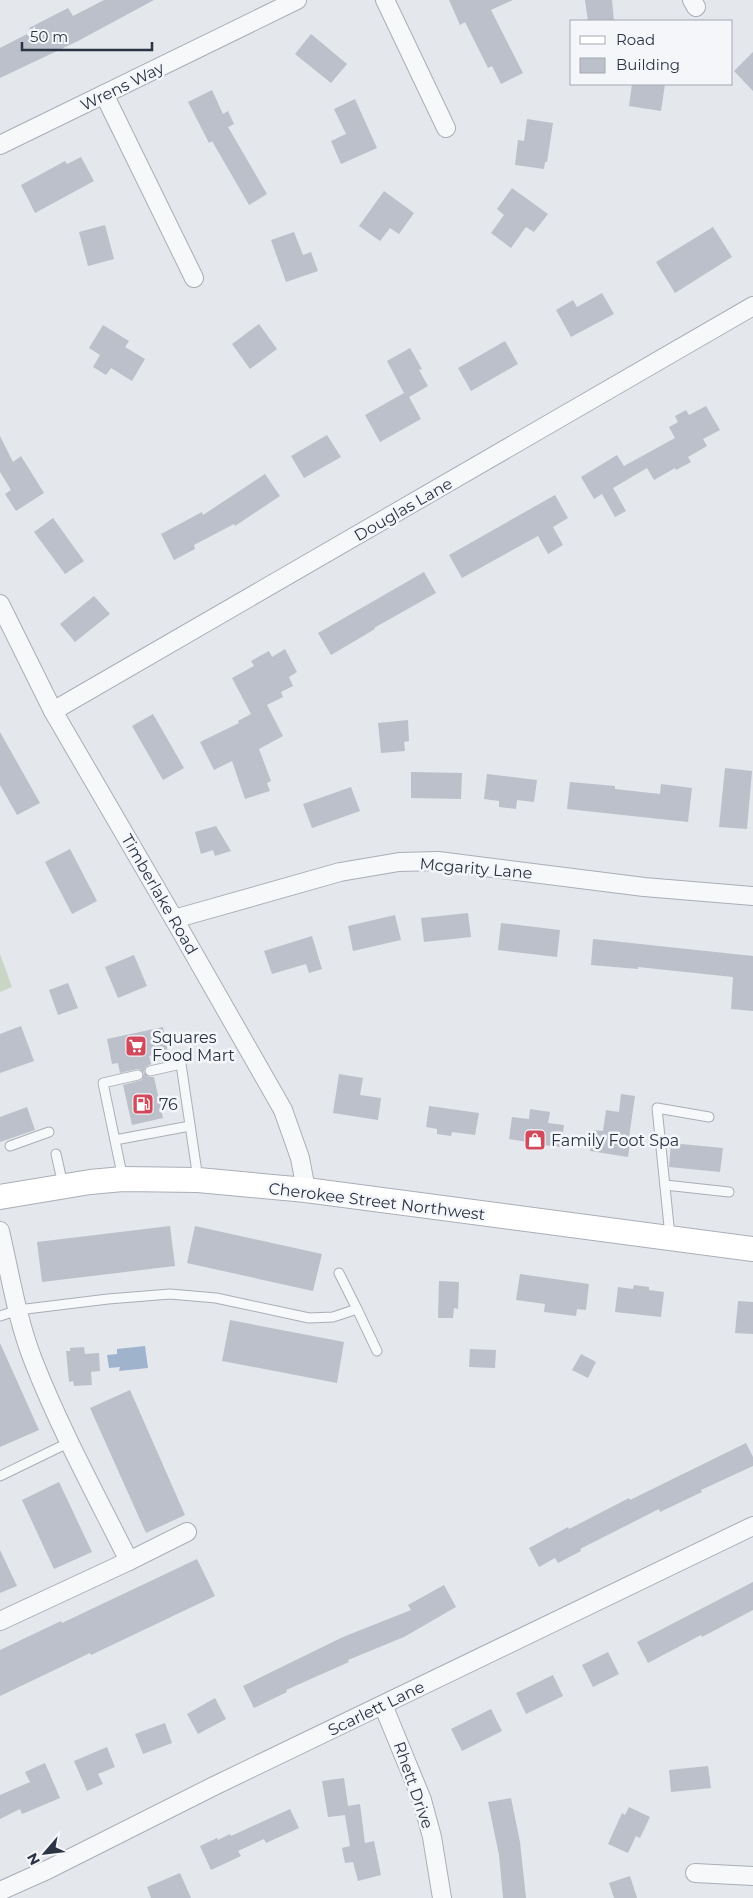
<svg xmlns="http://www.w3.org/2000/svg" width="753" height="1898" font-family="Montserrat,sans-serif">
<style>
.green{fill:#c9d6c5}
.water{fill:#9fb4cc}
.building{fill:#bbc0ca}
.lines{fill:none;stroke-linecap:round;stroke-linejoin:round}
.lane-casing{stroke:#a9aeb7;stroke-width:11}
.street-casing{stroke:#a9aeb7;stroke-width:20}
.secondary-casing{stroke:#a9aeb7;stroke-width:26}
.lane{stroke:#f7f8fa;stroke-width:9}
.street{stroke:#f7f8fa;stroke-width:18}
.secondary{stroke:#fff;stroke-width:24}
.labels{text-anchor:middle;stroke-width:5;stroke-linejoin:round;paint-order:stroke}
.street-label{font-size:16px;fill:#2b3445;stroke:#f4f6f9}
.poi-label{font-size:16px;fill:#2b3445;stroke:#f4f6f9;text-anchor:start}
</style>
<rect width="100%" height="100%" fill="#e4e7ec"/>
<path class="green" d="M0 954 12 987 0 992Z"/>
<path class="water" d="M145 1346 148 1368 119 1371 120 1367 109 1368 107 1355 117 1354V1349Z"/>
<g class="building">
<path d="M104 0H154L78 41 0 78V48L31 32 29 28 68 8 73 16Z"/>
<path d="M449 0H513L491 10 523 73 501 84 492 66 488 68 465 22 460 25Z"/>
<path d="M585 0H612L614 21H588Z"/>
<path d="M311 34 347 64 331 83 295 54Z"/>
<path d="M753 52V91L734 71Z"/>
<path d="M632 84H665L661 111 629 106Z"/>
<path d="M212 90 223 114 228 111 234 124 228 127 267 194 249 205 212 141 209 143 188 102Z"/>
<path d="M355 99 377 148 341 164 331 141 346 134 334 109Z"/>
<path d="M527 119 553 123 547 162H545L544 169 515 165 518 140 524 141Z"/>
<path d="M81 157 94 181 35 213 21 185 65 161 67 164Z"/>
<path d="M512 188 548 214 534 232 526 227 511 248 491 233 504 215 497 209Z"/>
<path d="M384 191 414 213 399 234 390 228 380 241 359 226Z"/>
<path d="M105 225 114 259 88 266 79 232Z"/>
<path d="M713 227 732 257 675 293 656 262Z"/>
<path d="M294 232 303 255 311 252 318 271 286 282 271 240Z"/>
<path d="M602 293 614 314 571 337 556 310 573 300 577 307Z"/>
<path d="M259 324 277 349 250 369 232 344Z"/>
<path d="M103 325 129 341 125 347 145 359 132 381 111 368 106 375 93 367 100 355 89 348Z"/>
<path d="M505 341 518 364 471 391 458 368Z"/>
<path d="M410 348 422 369 419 370 428 386 409 397 421 419 380 442 365 415 404 393 387 361Z"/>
<path d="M706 406 720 430 703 439 707 446 688 457 691 462 676 470 675 468 654 480 647 468 613 488 626 511 615 517 602 494 594 499 581 477 617 455 624 466 675 438 669 427 678 422 675 416 686 410 689 415Z"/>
<path d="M327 435 341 457 304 478 291 456Z"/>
<path d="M0 436 13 462 21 456 44 493 16 511 5 494 11 490 0 472Z"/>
<path d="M265 474 280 496 235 526 234 524 194 545 195 549 174 560 161 534 202 512 203 515Z"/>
<path d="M555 495 568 518 553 527 563 545 548 554 538 536 462 578 449 555Z"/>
<path d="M53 518 84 561 65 574 34 532Z"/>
<path d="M424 572 436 593 374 628 375 629 331 655 318 633Z"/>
<path d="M94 596 110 614 75 642 60 624Z"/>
<path d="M285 649 297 672 289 677 293 686 281 692 283 697 267 705 283 736 259 749 271 781 267 783 270 791 245 799 232 761 214 770 200 742 239 723 238 721 251 714 232 678 254 666 251 661 269 651 272 657Z"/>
<path d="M153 714 184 768 163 780 132 726Z"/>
<path d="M408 720 409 741 404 742 405 751 381 753 378 723Z"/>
<path d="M0 732 40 803 17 815 0 785Z"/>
<path d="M725 768 752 771 747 829 719 827Z"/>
<path d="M411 772 462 773 461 799 411 798Z"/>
<path d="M487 774 537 780 534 802 517 800 516 809 499 807V801L484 799Z"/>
<path d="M570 782 615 786V789L660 794 661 784 692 788 688 822 567 809Z"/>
<path d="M351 787 360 811 312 828 303 804Z"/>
<path d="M216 826 231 851 215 856 213 850 201 854 195 832Z"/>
<path d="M70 849 97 901 72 914 45 862Z"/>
<path d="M468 913 471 937 424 942 421 918Z"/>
<path d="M395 915 401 940 353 951 348 926Z"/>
<path d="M501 923 560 930 557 957 498 950Z"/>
<path d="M312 936 322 969 309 973 306 964 272 974 264 951Z"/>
<path d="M593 939 753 956V1011L731 1009 733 977 638 967V969L591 965Z"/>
<path d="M134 955 147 986 118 998 105 967Z"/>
<path d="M68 983 78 1008 58 1015 49 990Z"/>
<path d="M21 1026 34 1061 0 1073V1034Z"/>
<path d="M163 1027 168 1052 149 1056 151 1064 145 1067 144 1072 148 1077H154L163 1118 132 1125 123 1085 142 1080 144 1073 140 1069H137L120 1073 118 1063 112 1064 107 1039Z"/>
<path d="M339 1074 363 1078 360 1095 381 1098 378 1120 333 1113Z"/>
<path d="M621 1094 635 1096 629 1137H631L628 1157 590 1151 593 1130 603 1131 606 1110 619 1112Z"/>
<path d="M429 1106 479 1113 475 1135 452 1132 451 1136 437 1134V1129L426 1127Z"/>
<path d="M27 1107 35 1130 0 1142V1117Z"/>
<path d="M530 1109 550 1112 548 1123 564 1125 561 1147 543 1145 542 1149 526 1147 527 1142 509 1139 512 1117 529 1119Z"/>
<path d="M671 1143 723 1148 720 1172 669 1167Z"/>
<path d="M170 1226 175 1266 42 1282 37 1242Z"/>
<path d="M195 1226 322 1254 313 1291 187 1263Z"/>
<path d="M520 1274 589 1284 586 1310 577 1309 576 1316 544 1312 545 1304 516 1300Z"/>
<path d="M439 1281 459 1282 458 1309 454 1308 453 1318H438Z"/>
<path d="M634 1285 649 1287V1290L664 1292 661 1317 615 1312 618 1287 633 1289Z"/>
<path d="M738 1301 753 1302V1334L735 1333Z"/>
<path d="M230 1320 344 1342 337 1383 222 1361Z"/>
<path d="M0 1343 39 1430 0 1447Z"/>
<path d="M84 1347 85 1354 99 1353 100 1371 91 1372 92 1385 74 1386 73 1381 69 1382 66 1351H70V1348Z"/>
<path d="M470 1349 496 1350 495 1368 469 1367Z"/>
<path d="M581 1354 596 1362 588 1378 572 1370Z"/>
<path d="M130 1390 185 1515 146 1533 90 1408Z"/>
<path d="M746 1443 753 1457V1466L701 1490 702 1492 660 1512 659 1509 580 1549 581 1551 558 1563 555 1558 539 1567 529 1548 568 1527 569 1529 629 1498 630 1500Z"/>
<path d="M59 1482 92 1552 54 1569 22 1500Z"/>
<path d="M0 1550 17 1586 0 1593Z"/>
<path d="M197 1559 215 1596 91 1655 90 1653 0 1696V1650L61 1621 62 1623Z"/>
<path d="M753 1582V1610L702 1637 701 1635 648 1663 637 1642Z"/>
<path d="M444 1585 456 1607 404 1637 348 1660 349 1662 286 1690 287 1692 254 1708 243 1686 343 1637 411 1610 408 1605Z"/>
<path d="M608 1652 619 1674 593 1687 582 1665Z"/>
<path d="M553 1675 563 1696 526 1714 516 1693Z"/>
<path d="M215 1698 226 1719 198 1734 187 1714Z"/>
<path d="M491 1709 502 1731 462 1751 451 1729Z"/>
<path d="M165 1723 172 1743 143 1754 135 1734Z"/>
<path d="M107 1747 115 1767 98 1774 103 1784 87 1791 74 1761Z"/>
<path d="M45 1763 60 1798 22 1814 20 1809 0 1819V1795L30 1782 25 1772Z"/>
<path d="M708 1766 711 1788 671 1792 669 1770Z"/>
<path d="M344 1778 348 1806 360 1804 365 1843 374 1841 381 1875 358 1881 353 1862 345 1863 342 1848 350 1846 345 1815 328 1817 322 1781Z"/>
<path d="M511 1798 520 1842 526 1898H503L499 1855 488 1802Z"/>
<path d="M629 1807 650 1817 640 1838 636 1836 628 1853 608 1844 622 1813 625 1815Z"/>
<path d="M290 1809 299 1828 266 1843 264 1839 238 1851 241 1856 211 1870 200 1846 217 1838 218 1840 230 1834 231 1836Z"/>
<path d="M180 1873 191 1898H151L147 1887Z"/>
<path d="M630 1876 637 1898H614L609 1883Z"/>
</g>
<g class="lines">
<g class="lane-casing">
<g id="lane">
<path d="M150 1071 181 1064 198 1179"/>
<path d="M115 1140 190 1126"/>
<path d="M10 1146 49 1132"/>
<path d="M56 1154 63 1185"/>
<path d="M123 1179 103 1083 138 1075"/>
<path d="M665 1185 729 1192"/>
<path d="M670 1236 657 1108 709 1117"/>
<path d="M357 1309 377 1351"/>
<path d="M0 1316 18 1310 108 1299 170 1294 216 1298 309 1318 333 1317 357 1309 339 1273"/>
<path d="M0 1476 70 1442"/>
</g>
</g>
<g class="street-casing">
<g id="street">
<path d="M385 0 446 128"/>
<path d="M692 0 696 7"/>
<path d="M104 94 194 278"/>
<path d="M0 145 297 0"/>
<path d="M0 604 53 711 174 919 283 1110 300 1158 306 1190"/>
<path d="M53 711 753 306"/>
<path d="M174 919 340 872 399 862 438 861 644 887 753 896"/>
<path d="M0 1231C10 1274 17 1319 33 1360 60 1429 96 1495 129 1561"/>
<path d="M0 1621 129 1561 187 1532"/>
<path d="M383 1705 422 1800 432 1837 442 1898"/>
<path d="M695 1873 753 1876"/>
<path d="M0 1891 47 1870 214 1786 753 1526"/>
</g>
</g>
<g class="secondary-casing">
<path id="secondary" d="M0 1197 90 1182 123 1179 198 1180 306 1190 753 1249"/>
</g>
<use href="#lane" class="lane"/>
<use href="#street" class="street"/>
<use href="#secondary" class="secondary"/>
</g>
<defs>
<g id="supermarket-square" transform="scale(1.125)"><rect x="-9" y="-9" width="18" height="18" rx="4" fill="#d1495b" stroke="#f4f6f9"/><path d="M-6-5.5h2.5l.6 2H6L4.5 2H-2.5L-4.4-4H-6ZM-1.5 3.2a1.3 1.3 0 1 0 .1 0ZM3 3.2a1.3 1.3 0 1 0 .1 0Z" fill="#fff"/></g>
<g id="fuel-square" transform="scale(1.125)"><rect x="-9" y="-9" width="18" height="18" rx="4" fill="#d1495b" stroke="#f4f6f9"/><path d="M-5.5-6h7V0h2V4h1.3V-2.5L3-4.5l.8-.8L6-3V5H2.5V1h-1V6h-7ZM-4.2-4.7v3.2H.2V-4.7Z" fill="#fff"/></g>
<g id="shop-square" transform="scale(1.125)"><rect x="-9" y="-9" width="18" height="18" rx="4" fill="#d1495b" stroke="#f4f6f9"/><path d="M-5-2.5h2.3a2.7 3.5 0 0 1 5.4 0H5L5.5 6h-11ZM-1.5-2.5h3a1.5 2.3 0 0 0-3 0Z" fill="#fff"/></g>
</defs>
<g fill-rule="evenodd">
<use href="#supermarket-square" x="136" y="1046"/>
<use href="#fuel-square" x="143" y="1104"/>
<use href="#shop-square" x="535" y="1140"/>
</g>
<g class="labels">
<g class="street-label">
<text transform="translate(122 86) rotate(-26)" y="6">Wrens Way</text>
<text transform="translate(403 509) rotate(-30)" y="6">Douglas Lane</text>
<text transform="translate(476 868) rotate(5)" y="6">Mcgarity Lane</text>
<text transform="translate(160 894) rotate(60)" y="6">Timberlake Road</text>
<text transform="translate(377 1201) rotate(7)" y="6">Cherokee Street Northwest</text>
<text transform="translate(376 1708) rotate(-26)" y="6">Scarlett Lane</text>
<text transform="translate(414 1785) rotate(71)" y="6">Rhett Drive</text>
</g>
<g class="poi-label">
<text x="152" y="1043">Squares<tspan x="152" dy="18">Food Mart</tspan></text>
<text x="159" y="1110">76</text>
<text x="551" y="1146">Family Foot Spa</text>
</g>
</g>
<rect x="570" y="20" width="162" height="65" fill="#f4f6f9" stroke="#a4a8b1"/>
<rect x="580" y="36" width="25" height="8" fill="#ffffff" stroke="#a4a8b1"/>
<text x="616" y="45" font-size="15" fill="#2b3445">Road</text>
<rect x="580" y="58" width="25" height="15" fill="#bbc0ca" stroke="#a4a8b1"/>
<text x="616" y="70" font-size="15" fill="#2b3445">Building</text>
<g transform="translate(45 1853) rotate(242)" stroke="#f4f6f9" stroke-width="4" paint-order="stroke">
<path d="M0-4L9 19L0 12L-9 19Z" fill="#2b3445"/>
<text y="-8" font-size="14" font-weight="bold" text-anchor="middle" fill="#2b3445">N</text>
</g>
<path d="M22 42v8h130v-8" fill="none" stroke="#2b3445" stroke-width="2.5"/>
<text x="30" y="42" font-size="15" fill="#2b3445" stroke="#f4f6f9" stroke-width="4" paint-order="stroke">50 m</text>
</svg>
